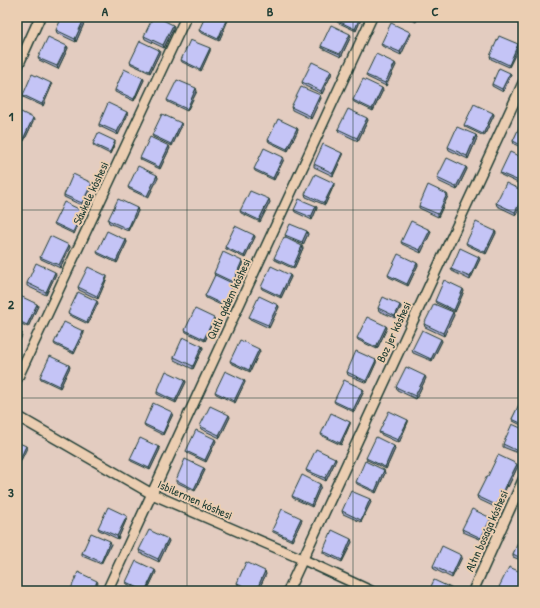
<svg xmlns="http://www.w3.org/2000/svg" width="540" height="608" font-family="'Patrick Hand',sans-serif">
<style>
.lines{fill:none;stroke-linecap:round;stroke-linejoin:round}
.street-casing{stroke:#1f3d34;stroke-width:12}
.street{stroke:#ebceb2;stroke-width:9}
.wall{fill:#a9a9d4;stroke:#1f3d34}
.shaded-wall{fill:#8989ac;stroke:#1f3d34}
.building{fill:#c4c4f6;stroke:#1f3d34}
.grid{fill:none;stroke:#1f3d34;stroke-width:1;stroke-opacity:0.55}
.labels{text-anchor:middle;stroke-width:4;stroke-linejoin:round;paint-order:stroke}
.street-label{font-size:12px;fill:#1f3d34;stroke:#ebceb2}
.neatline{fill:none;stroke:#1f3d34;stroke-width:1.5}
.grid-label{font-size:13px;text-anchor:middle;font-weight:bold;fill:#1f3d34}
</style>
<rect width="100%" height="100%" fill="#e3ccc0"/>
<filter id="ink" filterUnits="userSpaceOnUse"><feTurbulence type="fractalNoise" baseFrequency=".025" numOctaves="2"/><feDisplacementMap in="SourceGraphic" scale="8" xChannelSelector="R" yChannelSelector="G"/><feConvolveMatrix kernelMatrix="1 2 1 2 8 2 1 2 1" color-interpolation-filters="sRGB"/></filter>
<g filter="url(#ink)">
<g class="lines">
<g class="street-casing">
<g id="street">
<path d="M17 68 40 17"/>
<path d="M17 379 186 17"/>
<path d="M17 416 152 494 302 559 371 591"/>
<path d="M107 591 372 17"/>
<path d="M288 591 523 83"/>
<path d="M473 591 523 480"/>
</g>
</g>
<use href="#street" class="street"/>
</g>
<g class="wall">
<path d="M362 17 356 31 337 22 336 20Z"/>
<path d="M406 17H419L416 22Z"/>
<path d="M227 18 228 20 219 41 200 32 199 30Z"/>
<path d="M85 21 76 42 57 33 56 30Z"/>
<path d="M173 25 174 27 164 48 145 39 144 36Z"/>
<path d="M411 34 401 55 382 46 381 44Z"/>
<path d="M351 36 341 57 322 48 321 46Z"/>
<path d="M67 46 68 48 58 69 39 60 38 58Z"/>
<path d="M519 47 509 67 491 59 490 56Z"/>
<path d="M210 48V51L201 71 182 62 181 60Z"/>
<path d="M160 52 150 73 131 64 130 62Z"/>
<path d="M396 65 386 86 367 77 366 75Z"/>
<path d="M332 73 322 94 303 85 302 82Z"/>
<path d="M510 73 511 75 503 92 492 86V84Z"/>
<path d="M143 78 144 80 134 101 115 92V90Z"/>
<path d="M52 85 43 106 23 97V95Z"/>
<path d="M383 90 373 111 354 102 353 100Z"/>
<path d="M197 91 187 111 168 102 167 100Z"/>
<path d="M321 98 311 119 292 110 291 107Z"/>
<path d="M17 110 34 120 24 141 17 137Z"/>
<path d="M493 113 494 115 484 136 465 127 464 125Z"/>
<path d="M128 114 118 135 99 126V124Z"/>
<path d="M368 120 358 141 339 132 338 129Z"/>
<path d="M523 121V148L514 144 513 141Z"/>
<path d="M181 123 182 125 172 146 153 137 152 135Z"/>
<path d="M297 128 298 130 288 151 269 142 268 140Z"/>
<path d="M476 135 477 138 468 159 449 150 448 147Z"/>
<path d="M115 143 110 154 94 146 93 144Z"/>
<path d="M170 148 160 169 141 160 140 158Z"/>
<path d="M343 155 333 176 314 167V164Z"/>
<path d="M523 158V177L520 184 501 175 500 173Z"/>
<path d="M284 159 274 180 255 171 254 169Z"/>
<path d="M466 167 467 169 457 190 438 181 437 178Z"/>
<path d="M157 175 158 178 148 198 129 189 128 187Z"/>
<path d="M93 185 83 206 64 197V195Z"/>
<path d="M334 185 325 205 306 197 305 194Z"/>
<path d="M523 191V200L516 215 497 206 496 203Z"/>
<path d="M448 196 438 217 419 208V206Z"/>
<path d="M270 202 260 222 241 213 240 211Z"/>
<path d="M316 206 317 208 312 220 295 212 294 210Z"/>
<path d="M137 208 138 211 128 231 109 223 108 220Z"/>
<path d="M83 213 74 234 55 225 54 223Z"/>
<path d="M430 230 431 232 421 253 402 244 401 242Z"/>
<path d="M495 231 496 233 486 254 467 245 466 243Z"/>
<path d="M308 234 303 245 286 237 285 235Z"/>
<path d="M254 235 255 237 245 258 226 249 225 247Z"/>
<path d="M126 240 127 242 117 263 98 254 97 252Z"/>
<path d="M69 245 70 247 60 268 41 259 40 257Z"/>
<path d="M303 248 294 269 275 260 274 258Z"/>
<path d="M480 259 470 280 452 271 451 269Z"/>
<path d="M242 261 243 263 234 284 235 286 225 307 206 298 205 296 215 276 214 273Z"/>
<path d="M417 263 418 265 408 286 389 277 388 275Z"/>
<path d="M56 274 46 295 27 286V283Z"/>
<path d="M290 275 291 277 281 298 262 289 261 287Z"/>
<path d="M107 278 98 299 79 290 78 287Z"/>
<path d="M464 291 455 312 436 303 435 301Z"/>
<path d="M17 297 38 306 28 327 17 322Z"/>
<path d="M98 303 88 324 69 315 68 313Z"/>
<path d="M278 305 279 307 269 328 250 319 249 317Z"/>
<path d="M400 305 401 307 395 318 379 311 378 308Z"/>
<path d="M454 315 444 336 425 327 424 324Z"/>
<path d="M215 320 205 341 186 332 185 330Z"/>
<path d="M386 326 387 328 377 349 358 340 357 338Z"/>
<path d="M83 331 84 333 74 354 55 345 54 343Z"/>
<path d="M442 341 432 361 413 353 412 350Z"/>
<path d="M202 346 203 348 193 369 174 360V357Z"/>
<path d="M260 351 250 372 231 363 230 361Z"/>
<path d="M376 360V363L367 383 348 375 347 372Z"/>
<path d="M70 367 60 388 41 379 40 377Z"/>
<path d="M426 378 416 399 397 390 396 387Z"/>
<path d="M185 380 186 382 176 403 157 394V392Z"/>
<path d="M244 380 245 382 235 403 216 394 215 392Z"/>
<path d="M363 389 364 391 354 412 335 403 334 401Z"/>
<path d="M523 398V426L513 421 512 419Z"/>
<path d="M173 414 163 435 145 426 144 424Z"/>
<path d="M230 417 220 438 201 429 200 426Z"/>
<path d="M408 420V422L399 443 380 434 379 432Z"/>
<path d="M350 422V424L341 445 322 436 321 434Z"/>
<path d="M523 429V455L503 447V444Z"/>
<path d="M216 441 206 462 187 453 186 451Z"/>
<path d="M394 446 395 449 386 469 367 460 366 458Z"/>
<path d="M159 447 160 449 150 470 131 461 130 459Z"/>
<path d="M335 458 336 460 326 481 307 472 306 470Z"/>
<path d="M518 466 508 487 507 486 497 508 478 499 477 496 488 476Z"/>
<path d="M204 468 205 470 195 491 176 482V480Z"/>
<path d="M385 473 376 493 357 484 356 482Z"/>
<path d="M321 486 312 507 293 498 292 496Z"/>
<path d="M371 502 361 522 343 514 342 511Z"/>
<path d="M127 518 118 539 99 530 98 528Z"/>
<path d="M302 520 292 541 273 532 272 530Z"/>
<path d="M492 520 482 540 463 532 462 529Z"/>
<path d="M523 534V561L513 557V554Z"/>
<path d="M169 541 159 562 140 553 139 550Z"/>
<path d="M352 542 342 562 323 553V551Z"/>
<path d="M111 544 101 564 82 556V553Z"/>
<path d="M462 557 452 578 434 569 433 566Z"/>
<path d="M156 572 147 591H142L127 584 126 582Z"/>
<path d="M523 573V589L522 591H503L500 589 499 587Z"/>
<path d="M266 574 258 591H250L238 585 237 583Z"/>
</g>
<g class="shaded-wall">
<path d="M360 17H362L356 31 355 29Z"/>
<path d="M417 17H419L416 22V20Z"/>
<path d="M227 18 228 20 219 41 218 39Z"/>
<path d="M84 19 85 21 76 42 75 39Z"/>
<path d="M173 25 174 27 164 48 163 45Z"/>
<path d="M410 32 411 34 401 55 400 52Z"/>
<path d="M350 34 351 36 341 57 340 54Z"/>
<path d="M518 44 519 47 509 67V65Z"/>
<path d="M67 46 68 48 58 69 57 66Z"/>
<path d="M210 48V51L201 71 200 69Z"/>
<path d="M159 50 160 52 150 73 149 71Z"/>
<path d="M395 63 396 65 386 86 385 83Z"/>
<path d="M331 71 332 73 322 94 321 91Z"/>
<path d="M510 73 511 75 503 92 502 89Z"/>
<path d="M143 78 144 80 134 101V99Z"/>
<path d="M51 83 52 85 43 106 42 104Z"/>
<path d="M196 88 197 91 187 111V109Z"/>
<path d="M382 88 383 90 373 111 372 109Z"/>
<path d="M320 95 321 98 311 119 310 116Z"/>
<path d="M127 112 128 114 118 135 117 132Z"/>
<path d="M493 113 494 115 484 136 483 134Z"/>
<path d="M33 118 34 120 24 141 23 139Z"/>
<path d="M367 118 368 120 358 141 357 138Z"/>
<path d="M181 123 182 125 172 146 171 144Z"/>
<path d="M297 128 298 130 288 151 287 149Z"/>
<path d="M476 135 477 138 468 159 467 156Z"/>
<path d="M115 141V143L110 154V152Z"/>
<path d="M169 146 170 148 160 169 159 167Z"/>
<path d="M342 153 343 155 333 176V173Z"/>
<path d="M283 157 284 159 274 180 273 178Z"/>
<path d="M466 167 467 169 457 190 456 187Z"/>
<path d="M523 173V177L520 184 519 181Z"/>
<path d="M157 175 158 178 148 198 147 196Z"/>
<path d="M92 183 93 185 83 206 82 203Z"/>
<path d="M334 183V185L325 205 324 203Z"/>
<path d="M447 194 448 196 438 217V214Z"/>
<path d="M523 196V200L516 215 515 212Z"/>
<path d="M269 199 270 202 260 222 259 220Z"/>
<path d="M316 206 317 208 312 220 311 217Z"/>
<path d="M137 208 138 211 128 231V229Z"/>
<path d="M83 211V213L74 234 73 232Z"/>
<path d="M430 230 431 232 421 253 420 250Z"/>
<path d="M307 231 308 234 303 245 302 242Z"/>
<path d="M495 231 496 233 486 254 485 252Z"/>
<path d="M254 235 255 237 245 258 244 256Z"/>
<path d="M126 240 127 242 117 263 116 261Z"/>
<path d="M69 245 70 247 60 268 59 265Z"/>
<path d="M302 246 303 248 294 269 293 267Z"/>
<path d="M479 257 480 259 470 280V277Z"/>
<path d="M242 261 243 263 233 284V282Z"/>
<path d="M417 263 418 265 408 286 407 284Z"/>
<path d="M55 272 56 274 46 295V292Z"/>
<path d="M290 275 291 277 281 298 280 296Z"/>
<path d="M107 276V278L98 299 97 296Z"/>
<path d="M234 284 235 286 225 307 224 305Z"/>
<path d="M463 289 464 291 455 312 454 310Z"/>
<path d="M97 301 98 303 88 324 87 322Z"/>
<path d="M37 304 38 306 28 327 27 325Z"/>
<path d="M278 305 279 307 269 328 268 325Z"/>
<path d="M400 305 401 307 395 318V316Z"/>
<path d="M453 312 454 315 444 336 443 333Z"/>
<path d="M214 318 215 320 205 341 204 339Z"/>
<path d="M386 326 387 328 377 349 376 347Z"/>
<path d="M83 331 84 333 74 354 73 352Z"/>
<path d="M22 333V336L17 347V343Z"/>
<path d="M441 339 442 341 432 361 431 359Z"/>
<path d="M202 346 203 348 193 369V366Z"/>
<path d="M259 349 260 351 250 372 249 370Z"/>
<path d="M376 360V363L367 383 366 381Z"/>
<path d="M69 365 70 367 60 388 59 386Z"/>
<path d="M425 376 426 378 416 399 415 396Z"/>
<path d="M185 380 186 382 176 403 175 401Z"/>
<path d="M244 380 245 382 235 403 234 401Z"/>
<path d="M363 389 364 391 354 412 353 410Z"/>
<path d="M172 412 173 414 163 435V433Z"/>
<path d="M229 415 230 417 220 438 219 435Z"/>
<path d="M408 420V422L399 443 398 440Z"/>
<path d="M350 422V424L341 445 340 443Z"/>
<path d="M215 439 216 441 206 462 205 460Z"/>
<path d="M26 446 27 448 17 469V465Z"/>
<path d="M394 446 395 449 386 469 385 467Z"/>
<path d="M159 447 160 449 150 470 149 468Z"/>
<path d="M335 458 336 460 326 481 325 478Z"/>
<path d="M517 464 518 466 508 487 507 484Z"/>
<path d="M204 468 205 470 195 491 194 489Z"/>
<path d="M384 470 385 473 376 493 375 491Z"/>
<path d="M320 484 321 486 312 507 311 505Z"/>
<path d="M506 484 507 486 497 508 496 505Z"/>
<path d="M370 499 371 502 361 522V520Z"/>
<path d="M127 516V518L118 539 117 536Z"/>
<path d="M301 518 302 520 292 541 291 539Z"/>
<path d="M491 518 492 520 482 540 481 538Z"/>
<path d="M168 539 169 541 159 562 158 559Z"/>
<path d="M351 539 352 542 342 562V560Z"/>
<path d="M110 541 111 544 101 564V562Z"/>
<path d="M461 555 462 557 452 578V575Z"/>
<path d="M155 570 156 572 147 591H146Z"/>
<path d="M265 571 266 574 258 591H256Z"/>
<path d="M97 581 98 583 95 591H93Z"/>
<path d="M523 585V589L522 591H520Z"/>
</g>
<g class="building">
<path d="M62 17H81L84 19 75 39 56 30Z"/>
<path d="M153 17H157L173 25 163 45 144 36Z"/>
<path d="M205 17H226L227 18 218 39 199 30Z"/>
<path d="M337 17H360L355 29 336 20Z"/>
<path d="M410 17H417L416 20Z"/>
<path d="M391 23 410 32 400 52 381 44Z"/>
<path d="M331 25 350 34 340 54 321 46Z"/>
<path d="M499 36 518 44 509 65 490 56Z"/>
<path d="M48 37 67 46 57 66 38 58Z"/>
<path d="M190 40 210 48 200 69 181 60Z"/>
<path d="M140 41 159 50 149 71 130 62Z"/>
<path d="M376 54 395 63 385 83 366 75Z"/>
<path d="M312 62 331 71 321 91 302 82Z"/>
<path d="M499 68 510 73 502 89 492 84Z"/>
<path d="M124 69 143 78 134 99 115 90Z"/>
<path d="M32 74 51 83 42 104 23 95Z"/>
<path d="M363 79 382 88 372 109 353 100Z"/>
<path d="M177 80 196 88 187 109 167 100Z"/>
<path d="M301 87 320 95 310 116 291 107Z"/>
<path d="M108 103 127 112 117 132 99 124Z"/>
<path d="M474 104 493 113 483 134 464 125Z"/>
<path d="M348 109 367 118 357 138 338 129Z"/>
<path d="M17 110 33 118 23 139 17 136Z"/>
<path d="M162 114 181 123 171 144 152 135Z"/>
<path d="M278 119 297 128 287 149 268 140Z"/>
<path d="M522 121H523V146L513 141Z"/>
<path d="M457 127 476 135 467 156 448 147Z"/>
<path d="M98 133 115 141 110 152 93 144Z"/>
<path d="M150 137 169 146 159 167 140 158Z"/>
<path d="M323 144 342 153 333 173 314 164Z"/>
<path d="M264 148 283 157 273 178 254 169Z"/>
<path d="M510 152 523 158V173L519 181 500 173Z"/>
<path d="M447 158 466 167 456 187 437 178Z"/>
<path d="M138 166 157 175 147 196 128 187Z"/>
<path d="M73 174 92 183 82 203 64 195Z"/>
<path d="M315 174 334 183 324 203 305 194Z"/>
<path d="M506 183 523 191V196L515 212 496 203Z"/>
<path d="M428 185 447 194 438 214 419 206Z"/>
<path d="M250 191 269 199 259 220 240 211Z"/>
<path d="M118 199 137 208 128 229 108 220Z"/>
<path d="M299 199 316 206 311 217 294 210Z"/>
<path d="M64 202 83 211 73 232 54 223Z"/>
<path d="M411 221 430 230 420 250 401 242Z"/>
<path d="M476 222 495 231 485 252 466 243Z"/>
<path d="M290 224 307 231 302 242 285 235Z"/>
<path d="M235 226 254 235 244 256 225 247Z"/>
<path d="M107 231 126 240 116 261 97 252Z"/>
<path d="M50 236 69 245 59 265 40 257Z"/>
<path d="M284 237 302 246 293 267 274 258Z"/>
<path d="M460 248 479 257 470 277 451 269Z"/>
<path d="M223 252 242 261 233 282 214 273Z"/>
<path d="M398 254 417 263 407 284 388 275Z"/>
<path d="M36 263 55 272 46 292 27 283Z"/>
<path d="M271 266 290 275 280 296 261 287Z"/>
<path d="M88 267 107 276 97 296 78 287Z"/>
<path d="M215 275 234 284 224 305 205 296Z"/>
<path d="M444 280 463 289 454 310 435 301Z"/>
<path d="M78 292 97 301 87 322 68 313Z"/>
<path d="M18 295 37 304 27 325 17 320V297Z"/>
<path d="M259 296 278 305 268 325 249 317Z"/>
<path d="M383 297 400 305 395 316 378 308Z"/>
<path d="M434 304 453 312 443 333 424 324Z"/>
<path d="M195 309 214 318 204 339 185 330Z"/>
<path d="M367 317 386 326 376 347 357 338Z"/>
<path d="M64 322 83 331 73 352 54 343Z"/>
<path d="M422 330 441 339 431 359 412 350Z"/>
<path d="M17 331 22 333 17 343Z"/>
<path d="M183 337 202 346 193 366 174 357Z"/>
<path d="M240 340 259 349 249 370 230 361Z"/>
<path d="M356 351 376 360 366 381 347 372Z"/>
<path d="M50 356 69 365 59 386 40 377Z"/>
<path d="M406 367 425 376 415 396 396 387Z"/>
<path d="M166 371 185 380 175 401 157 392Z"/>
<path d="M225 371 244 380 234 401 215 392Z"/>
<path d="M344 380 363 389 353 410 334 401Z"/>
<path d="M522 398H523V424L512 419Z"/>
<path d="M153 403 172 412 163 433 144 424Z"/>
<path d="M210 406 229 415 219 435 200 426Z"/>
<path d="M389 411 408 420 398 440 379 432Z"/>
<path d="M331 413 350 422 340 443 321 434Z"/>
<path d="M512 424 523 429V450L522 453 503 444Z"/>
<path d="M196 430 215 439 205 460 186 451Z"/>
<path d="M376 437 394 446 385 467 366 458Z"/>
<path d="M140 438 159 447 149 468 130 459Z"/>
<path d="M17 442 26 446 17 465Z"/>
<path d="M316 449 335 458 325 478 306 470Z"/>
<path d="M498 455 517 464 507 484H506L496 505 477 496 487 476H488Z"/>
<path d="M185 459 204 468 194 489 176 480Z"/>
<path d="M365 461 384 470 375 491 356 482Z"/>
<path d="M302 475 320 484 311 505 292 496Z"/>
<path d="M351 491 370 499 361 520 342 511Z"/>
<path d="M108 507 127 516 117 536 98 528Z"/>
<path d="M282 509 301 518 291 539 272 530Z"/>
<path d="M472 509 491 518 481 538 462 529Z"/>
<path d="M149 530 168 539 158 559 139 550Z"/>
<path d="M332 530 351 539 342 560 323 551Z"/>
<path d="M91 533 110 541 101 562 82 553Z"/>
<path d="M522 534H523V559L513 554Z"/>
<path d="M442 546 461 555 452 575 433 566Z"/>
<path d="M136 561 155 570 145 591 126 582Z"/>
<path d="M246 562 265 571 256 591H254L237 583Z"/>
<path d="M509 567 523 573V585L520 591H507L499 587Z"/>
<path d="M78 572 97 581 93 591H70Z"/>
<path d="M434 580 453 589 452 591H429Z"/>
<path d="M124 588 130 591H123Z"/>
</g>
</g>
<path class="grid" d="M187 17V591M353 17V591M17 210H523M17 398H523"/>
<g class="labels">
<g class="street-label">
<text transform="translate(91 193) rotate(-65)" y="4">Sáwkele kóshesi</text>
<text transform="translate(229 299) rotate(-65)" y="4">Qutlı qádem kóshesi</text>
<text transform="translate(394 332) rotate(-65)" y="4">Boz jer kóshesi</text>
<text transform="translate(195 500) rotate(24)" y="4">Isbilermen kóshesi</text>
<text transform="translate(487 531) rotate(-66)" y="4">Altın bosaǵa kóshesi</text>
</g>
</g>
<rect width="540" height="608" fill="none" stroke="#ebceb2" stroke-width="44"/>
<rect x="22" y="22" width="496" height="564" class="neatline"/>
<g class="grid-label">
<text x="105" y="16">A</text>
<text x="270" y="16">B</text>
<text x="435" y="16">C</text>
<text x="11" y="121">1</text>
<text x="11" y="309">2</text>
<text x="11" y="497">3</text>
</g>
</svg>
